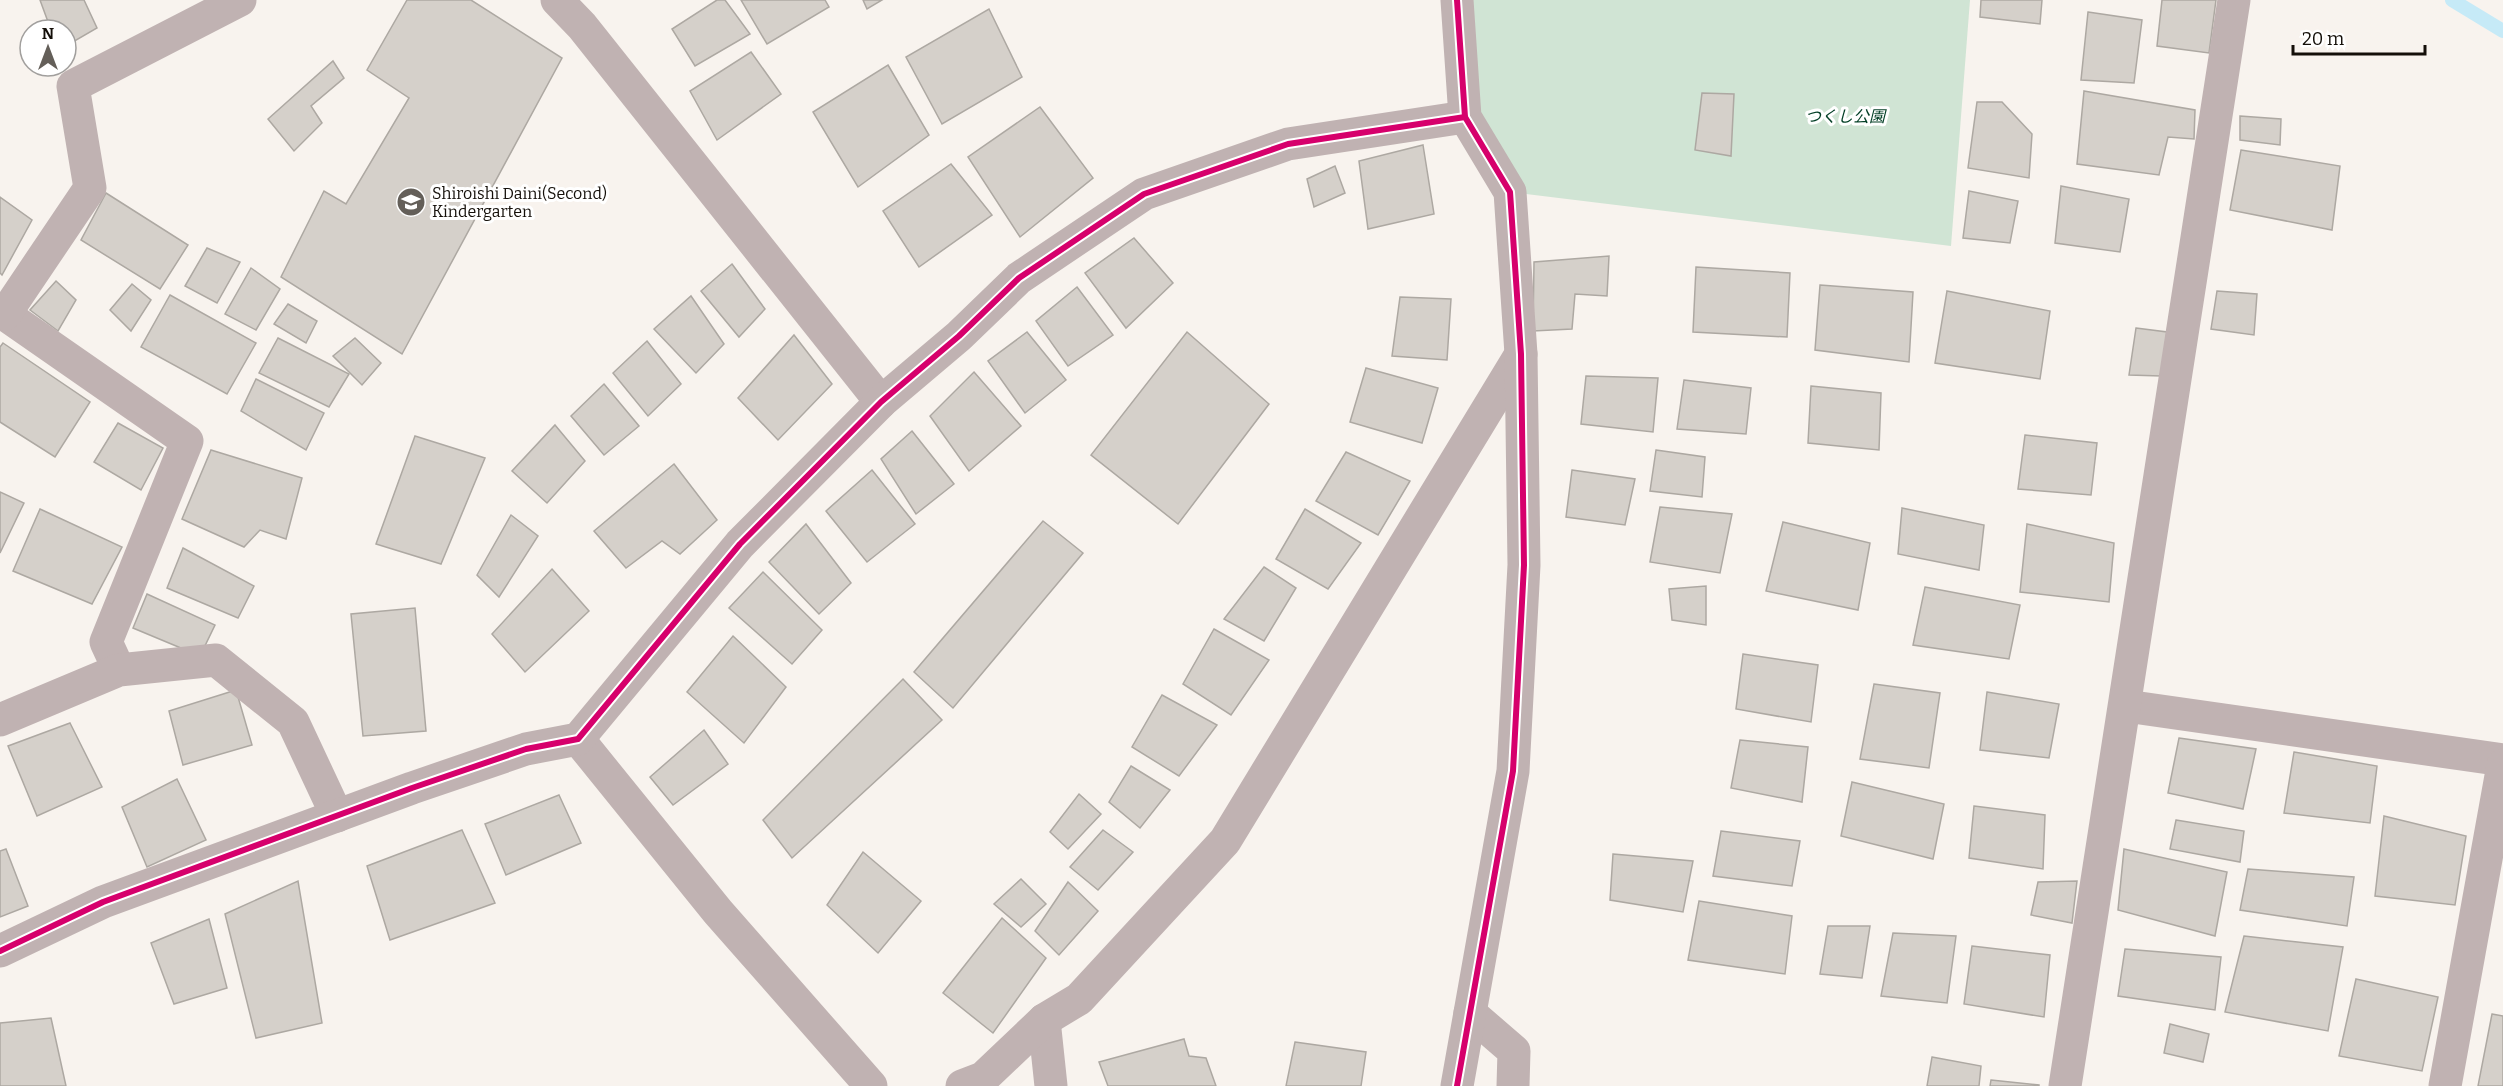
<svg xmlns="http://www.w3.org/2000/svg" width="2503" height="1086" font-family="Bitter,'Noto Sans JP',serif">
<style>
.green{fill:#d0e4d4}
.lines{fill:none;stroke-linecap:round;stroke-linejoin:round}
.stream{stroke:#c6eaf7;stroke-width:14}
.building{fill:#d5d0ca;stroke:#ada8a2;stroke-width:1.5}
.minor{stroke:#c0b2b2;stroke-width:33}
.cycleway-casing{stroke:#fff;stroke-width:10}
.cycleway{stroke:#d6006c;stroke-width:6}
.labels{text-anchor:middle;stroke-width:6;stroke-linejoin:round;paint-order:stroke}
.park-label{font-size:16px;font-style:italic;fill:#044027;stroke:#fff}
.poi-label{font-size:16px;fill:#140f09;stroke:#fff;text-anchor:start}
</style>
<rect width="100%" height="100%" fill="#f8f3ee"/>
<path class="green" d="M1457 0H1970L1951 246 1510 192 1465 117Z"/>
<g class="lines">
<path class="stream" d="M2452 0 2503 31"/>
</g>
<g class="building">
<path d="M40 0H84L97 28 66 46V30H51Z"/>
<path d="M407 0H471L562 58 402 354 281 277 324 191 346 204 409 98 367 70Z"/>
<path d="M717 0H725L750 34 695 66 672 29Z"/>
<path d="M741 0H825L829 7 767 44Z"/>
<path d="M863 0H882L867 9Z"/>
<path d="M1981 0H2042L2040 24 1980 17Z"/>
<path d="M2162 0H2216L2209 53 2157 46Z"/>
<path d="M989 9 1022 77 942 124 906 57Z"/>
<path d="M2088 12 2142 20 2134 83 2081 80Z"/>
<path d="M751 52 781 94 717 140 690 91Z"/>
<path d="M333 61 344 78 311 106 322 123 294 151 268 119Z"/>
<path d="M888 65 929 135 858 187 813 112Z"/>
<path d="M2084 91 2195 110 2194 139 2168 137 2159 175 2077 164Z"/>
<path d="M1702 93 1734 94 1731 156 1695 150Z"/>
<path d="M1977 102H2002L2032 134 2029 178 1968 168Z"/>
<path d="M1040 107 1093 178 1020 237 968 157Z"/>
<path d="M2240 116 2281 119 2280 145 2240 140Z"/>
<path d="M1423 145 1434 214 1368 229 1359 161Z"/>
<path d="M2241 150 2340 166 2332 230 2230 210Z"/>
<path d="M951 164 992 215 919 267 883 211Z"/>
<path d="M1335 166 1345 193 1314 207 1307 179Z"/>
<path d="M2061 186 2129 199 2120 252 2055 243Z"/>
<path d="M1969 191 2018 201 2010 243 1963 238Z"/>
<path d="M106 193 188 245 160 289 81 240Z"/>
<path d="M0 197 32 220 2 275 0 273Z"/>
<path d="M1134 238 1173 283 1126 328 1085 273Z"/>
<path d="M207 248 240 262 217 303 185 286Z"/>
<path d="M1609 256 1607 296 1575 294 1572 329 1533 331 1534 262Z"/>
<path d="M732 264 765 309 739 337 701 291Z"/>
<path d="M1696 267 1790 273 1787 337 1693 332Z"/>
<path d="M251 268 280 289 256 330 225 314Z"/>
<path d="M56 281 76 300 58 331 30 310Z"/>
<path d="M132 284 151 300 131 331 110 310Z"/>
<path d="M1820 285 1913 292 1909 362 1815 350Z"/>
<path d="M1077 287 1113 335 1068 366 1036 321Z"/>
<path d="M1947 291 2050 311 2040 379 1935 363Z"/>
<path d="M2217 291 2257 294 2254 335 2211 329Z"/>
<path d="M170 295 256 343 227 394 141 347Z"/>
<path d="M691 296 724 344 696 373 654 329Z"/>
<path d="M1400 297 1451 299 1447 360 1392 356Z"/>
<path d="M288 304 317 321 306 343 274 324Z"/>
<path d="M2136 328 2167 332 2161 376 2129 375Z"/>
<path d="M1027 332 1066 380 1025 413 988 361Z"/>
<path d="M1187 332 1269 404 1178 524 1091 455Z"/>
<path d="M794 335 832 384 778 440 738 398Z"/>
<path d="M278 338 349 374 329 407 259 373Z"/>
<path d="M355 338 381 363 362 385 333 356Z"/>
<path d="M647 341 681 384 648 416 613 373Z"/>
<path d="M3 343 90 402 55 457 0 422V347Z"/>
<path d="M1366 368 1438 388 1422 443 1350 422Z"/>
<path d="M974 372 1021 426 969 471 930 416Z"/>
<path d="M1586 376 1658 378 1653 432 1581 424Z"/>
<path d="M256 379 324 413 306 450 241 411Z"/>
<path d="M1684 380 1751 388 1746 434 1677 429Z"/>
<path d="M604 384 639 426 604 455 571 416Z"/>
<path d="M1811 386 1881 393 1879 450 1808 443Z"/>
<path d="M118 423 163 448 141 490 94 462Z"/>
<path d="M555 425 585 461 547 503 512 471Z"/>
<path d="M912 431 954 484 916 514 881 459Z"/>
<path d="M2025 435 2097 443 2091 495 2018 489Z"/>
<path d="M415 436 485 458 441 564 376 544Z"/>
<path d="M211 450 302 478 286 539 260 530 244 547 182 519Z"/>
<path d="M1656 450 1705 457 1702 497 1650 491Z"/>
<path d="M1346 452 1410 481 1378 535 1316 501Z"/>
<path d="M674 464 717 520 680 554 662 541 626 568 594 531Z"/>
<path d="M872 470 915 524 867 562 826 511Z"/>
<path d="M1572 470 1635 479 1625 525 1566 517Z"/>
<path d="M0 492 24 503 0 553Z"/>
<path d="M1660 507 1732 514 1720 573 1650 562Z"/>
<path d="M1902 508 1984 525 1979 570 1898 554Z"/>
<path d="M40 509 122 547 92 604 13 571Z"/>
<path d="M1305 509 1361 543 1328 589 1276 559Z"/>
<path d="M511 515 538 536 499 597 477 575Z"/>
<path d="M1043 521 1083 553 953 708 914 672Z"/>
<path d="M1783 522 1870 543 1858 610 1766 591Z"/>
<path d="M806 524 851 583 819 614 769 562Z"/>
<path d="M2027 524 2114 543 2109 602 2020 592Z"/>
<path d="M183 548 254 586 238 618 167 588Z"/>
<path d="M1264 567 1296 588 1264 641 1224 619Z"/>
<path d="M552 569 589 611 525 672 492 634Z"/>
<path d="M763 572 822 630 792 664 729 608Z"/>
<path d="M1706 586V625L1672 620 1669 589Z"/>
<path d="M1925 587 2020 605 2009 659 1913 645Z"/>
<path d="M147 594 215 625 200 656 133 628Z"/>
<path d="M415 608 426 731 363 736 351 614Z"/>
<path d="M1214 629 1269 660 1231 715 1183 684Z"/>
<path d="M733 636 786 687 744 743 687 692Z"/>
<path d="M1743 654 1818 665 1811 722 1736 709Z"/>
<path d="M903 679 942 720 792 858 763 820Z"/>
<path d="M1874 684 1940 693 1929 768 1860 759Z"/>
<path d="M236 690 252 745 183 765 169 711Z"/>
<path d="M1987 692 2059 704 2049 758 1980 750Z"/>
<path d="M1162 695 1217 725 1179 776 1132 747Z"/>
<path d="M70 723 102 787 37 816 8 746Z"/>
<path d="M704 730 728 764 673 805 650 777Z"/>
<path d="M2179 738 2256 749 2243 809 2168 793Z"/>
<path d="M1740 740 1808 747 1802 802 1731 788Z"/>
<path d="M2294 752 2377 766 2370 823 2284 813Z"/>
<path d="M1131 766 1170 790 1140 828 1109 802Z"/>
<path d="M177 779 206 840 147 867 122 807Z"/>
<path d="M1852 782 1944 804 1933 859 1841 836Z"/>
<path d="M1079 794 1101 814 1068 849 1050 832Z"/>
<path d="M559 795 581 843 506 875 485 824Z"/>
<path d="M1974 806 2045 815 2043 869 1969 858Z"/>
<path d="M2384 816 2466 836 2455 905 2375 896Z"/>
<path d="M2176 820 2244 831 2240 862 2170 849Z"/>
<path d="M462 830 495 903 390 940 367 866Z"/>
<path d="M1103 830 1133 852 1098 890 1070 867Z"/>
<path d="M1721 831 1800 841 1792 886 1713 876Z"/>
<path d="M6 849 28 906 0 917V851Z"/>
<path d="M2124 849 2227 872 2215 936 2118 910Z"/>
<path d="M863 852 921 901 878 953 827 905Z"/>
<path d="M1613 854 1693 861 1683 912 1610 900Z"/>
<path d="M2248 869 2354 877 2347 926 2240 910Z"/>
<path d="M1021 879 1046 904 1021 927 994 904Z"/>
<path d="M298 881 322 1023 256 1038 225 914Z"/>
<path d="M2077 881 2072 923 2031 915 2038 882Z"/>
<path d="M1068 882 1098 911 1059 955 1035 931Z"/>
<path d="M1699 901 1792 916 1785 974 1688 960Z"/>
<path d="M1002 918 1046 958 993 1033 943 993Z"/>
<path d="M209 919 227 988 174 1004 151 943Z"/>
<path d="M1828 926H1870L1862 978 1820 974Z"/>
<path d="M1893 933 1956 936 1947 1003 1881 996Z"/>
<path d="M2244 936 2343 947 2328 1031 2225 1012Z"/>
<path d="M1972 946 2050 955 2044 1017 1964 1004Z"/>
<path d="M2125 949 2221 957 2215 1010 2118 996Z"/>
<path d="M2356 979 2438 997 2422 1071 2339 1056Z"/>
<path d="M2492 1014 2503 1016V1086H2478Z"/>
<path d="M51 1018 66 1086H0V1023Z"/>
<path d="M2170 1024 2209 1034 2203 1062 2164 1053Z"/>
<path d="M1184 1039 1189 1056 1206 1058 1216 1086H1108L1099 1062Z"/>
<path d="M1295 1042 1366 1052 1361 1086H1286Z"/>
<path d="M1932 1057 1981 1066 1979 1086H1927Z"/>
<path d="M1991 1080 2039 1085V1086H1990Z"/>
</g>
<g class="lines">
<g class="minor">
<path d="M557 0 582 26 881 402"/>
<path d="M0 311 187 441 106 642 119 670"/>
<path d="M5 314 90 188 73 86 240 0"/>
<path d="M2126 706 2503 760"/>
<path d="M0 720 119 670 216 660 293 722 337 816"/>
<path d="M578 739 718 912 871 1086"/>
<path d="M0 951 103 902 412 788 526 749 578 739 740 544 881 402 959 336 1019 278 1144 194 1288 144 1465 117"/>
<path d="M1470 1013 1514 1051 1513 1086"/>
<path d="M1044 1020 1051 1086"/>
<path d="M962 1086 983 1078 1044 1020 1079 999 1225 841 1521 354"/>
<path d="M1457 1086 1513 771 1524 565 1521 354 1510 192 1465 117 1457 0"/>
<path d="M2065 1086 2234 0"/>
<path d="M2445 1086 2503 765"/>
</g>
<g class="cycleway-casing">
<g id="cycleway">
<path d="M0 951 103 902 412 788 526 749 578 739 740 544 881 402 959 336 1019 278 1144 194 1288 144 1465 117"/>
<path d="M1457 1086 1513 771 1524 565 1521 354 1510 192 1465 117 1457 0"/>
</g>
</g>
<use href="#cycleway" class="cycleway"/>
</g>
<defs>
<g id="school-disc" transform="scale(1.5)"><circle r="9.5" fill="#645f59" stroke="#fff"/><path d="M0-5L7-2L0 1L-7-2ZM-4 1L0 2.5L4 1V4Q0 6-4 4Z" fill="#fff"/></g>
</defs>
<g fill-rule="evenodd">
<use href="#school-disc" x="411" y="202"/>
</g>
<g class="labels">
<g class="park-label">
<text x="1845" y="122">つくし公園</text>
</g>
<g class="poi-label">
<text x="432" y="199">Shiroishi Daini(Second)<tspan x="432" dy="18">Kindergarten</tspan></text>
</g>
</g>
<g transform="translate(48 48)"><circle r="28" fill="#ffffff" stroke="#a19f9d" stroke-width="1.5"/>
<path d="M0-4.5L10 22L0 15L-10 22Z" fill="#645f59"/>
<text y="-9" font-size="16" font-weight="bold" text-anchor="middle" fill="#140f09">N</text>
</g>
<path d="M2293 45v9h132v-9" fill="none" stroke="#140f09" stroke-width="3"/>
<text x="2302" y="45" font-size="18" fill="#140f09" stroke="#ffffff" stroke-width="4.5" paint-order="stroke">20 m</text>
</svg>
